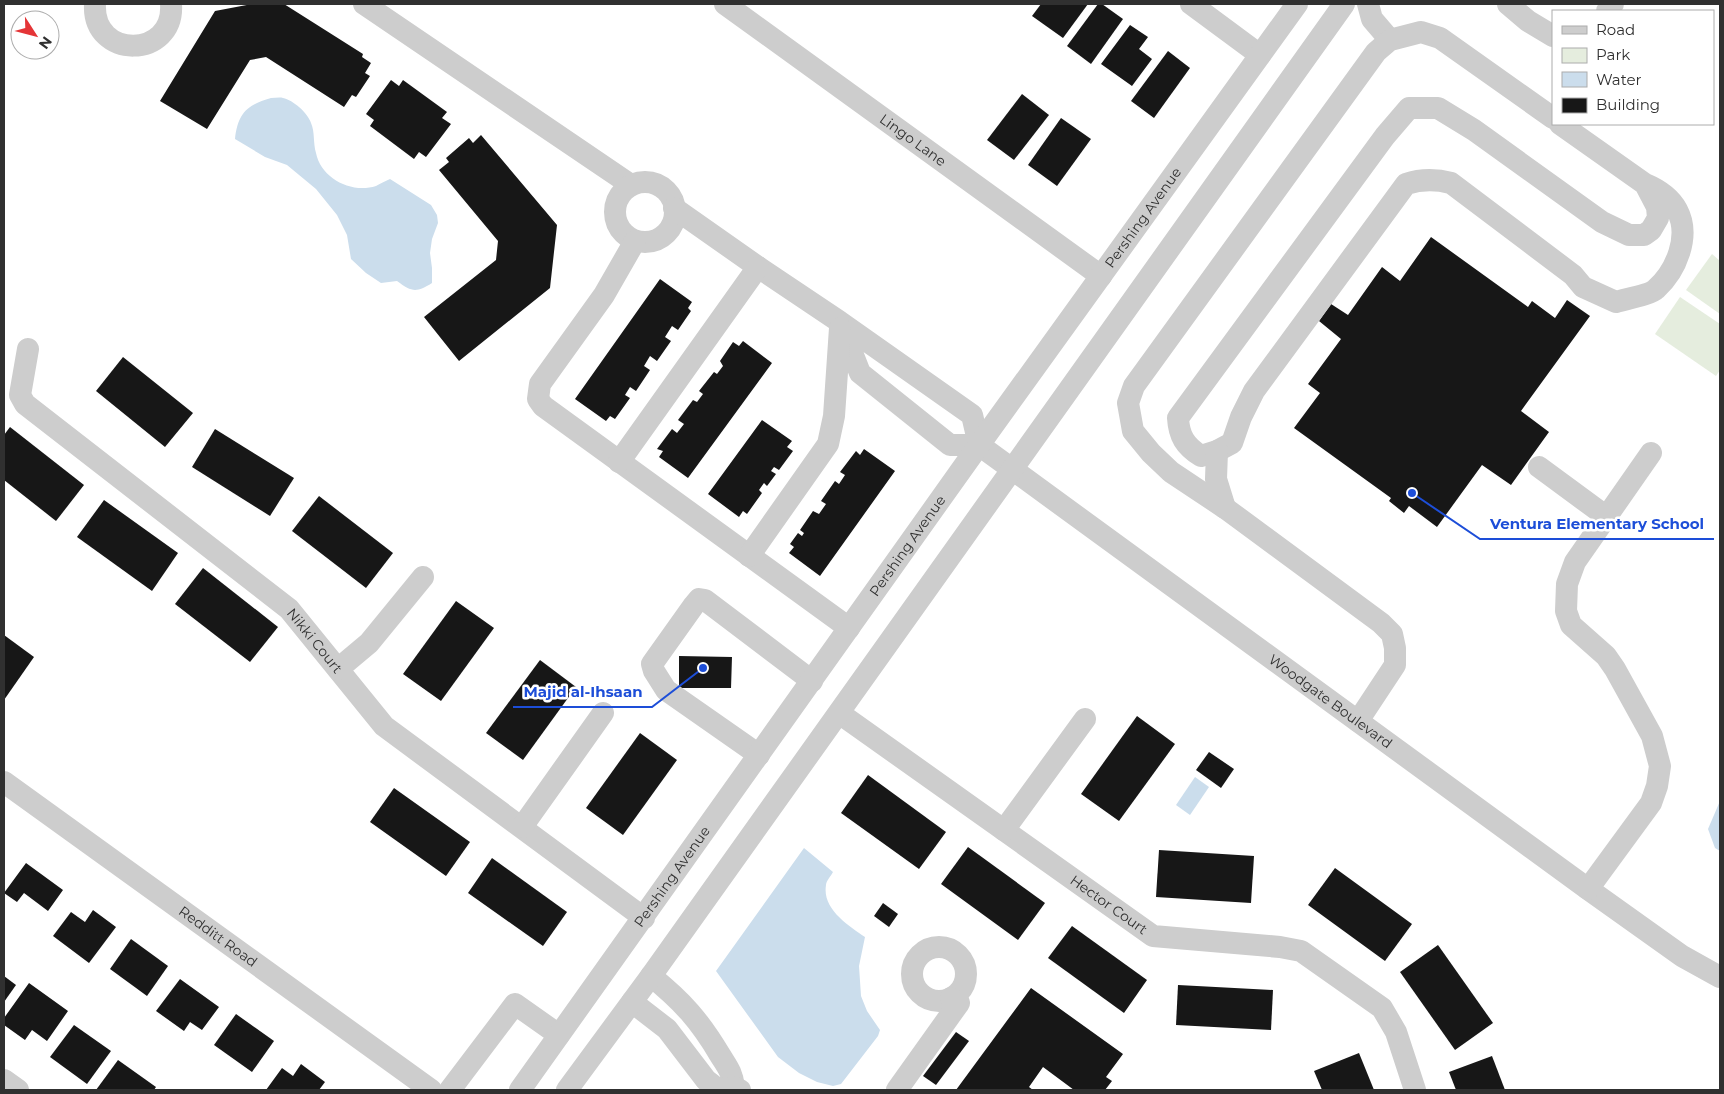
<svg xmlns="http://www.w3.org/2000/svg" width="1724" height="1094" font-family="Montserrat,sans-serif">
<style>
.green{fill:#e5edde}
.water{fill:#cbddec}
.building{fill:#171717}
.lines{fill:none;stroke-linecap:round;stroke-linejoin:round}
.minor{stroke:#cdcdcd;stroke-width:22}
.labels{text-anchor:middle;stroke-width:5;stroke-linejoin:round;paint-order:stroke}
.street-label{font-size:14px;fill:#303030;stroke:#fff}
.leader{fill:none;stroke:#1d4ed8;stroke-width:2}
.callout-dot{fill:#1d4ed8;stroke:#fff;stroke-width:2}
.callout-label{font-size:15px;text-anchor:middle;font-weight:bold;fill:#1d4ed8;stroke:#fff;stroke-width:5;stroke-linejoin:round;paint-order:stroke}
</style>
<rect width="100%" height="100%" fill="#fff"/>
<g class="green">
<path d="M1712 254 1720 261V314L1686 290Z"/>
<path d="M1680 297 1720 324V370L1716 376 1655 334Z"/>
</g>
<g class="water">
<path d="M271 98C275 98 280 97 283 98 293 100 308 113 311 123 315 132 313 143 316 153 321 178 351 194 376 186 380 184 385 181 390 179L431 205 437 215 438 223 432 239 430 253 432 268V283C416 293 412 292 397 281L381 283 366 273 351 259 347 235 337 215 316 189 287 165 265 157 235 139C238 113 247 105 271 98Z"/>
<path d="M1195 777 1209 787 1190 815 1176 805Z"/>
<path d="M1720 801V851L1715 848 1708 829Z"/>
<path d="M804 848 833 872C831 876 826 881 826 885 822 909 848 925 865 937L859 966 861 996 867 1011 880 1030 878 1036 841 1084 833 1086 817 1082 799 1073 778 1057 716 971Z"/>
</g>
<g class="building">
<path d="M252 4H284L363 54 362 57 371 63 365 73 370 76 356 97 352 95 344 107 266 57 250 60 207 129 160 101 215 11Z"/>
<path d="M1041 4H1088L1063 38 1032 16Z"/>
<path d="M1098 4H1102L1123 19 1091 64 1067 46Z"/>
<path d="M1130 25 1148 37 1139 49 1152 59 1132 86 1101 64Z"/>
<path d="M1168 51 1190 68 1154 118 1131 101Z"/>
<path d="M391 80 399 86 403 80 447 112 442 118 451 124 426 157 419 152 414 159 370 126 374 120 366 114Z"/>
<path d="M1022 94 1049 115 1014 160 987 140Z"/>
<path d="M1061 118 1091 139 1057 186 1028 165Z"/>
<path d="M481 135 557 225 550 288 459 361 424 317 496 260 498 241 439 170 449 162 446 158 469 138 473 143Z"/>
<path d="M1431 237 1528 307 1532 301 1555 318 1567 300 1590 316 1521 411 1549 432 1511 485 1482 465 1437 527 1409 506 1404 513 1389 501 1391 498 1294 428 1320 393 1308 384 1341 339 1319 321 1331 304 1348 315 1382 267 1400 281Z"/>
<path d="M660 279 692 302 688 308 691 311 678 330 672 326 665 337 671 341 657 361 650 356 644 366 650 370 636 391 630 387 625 395 630 398 615 419 610 416 606 421 575 399Z"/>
<path d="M743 341 772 363 688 478 659 457 663 451 657 449 672 429 677 433 684 424 678 420 693 400 697 402 703 394 699 391 714 372 717 374 723 366 720 361 733 342 739 346Z"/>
<path d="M123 357 193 413 165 447 96 391Z"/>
<path d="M762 420 792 441 787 447 793 451 779 470 774 467 771 471 776 474 767 486 764 483 759 490 762 493 747 514 743 511 739 517 708 494Z"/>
<path d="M10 427 84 485 56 521 4 480V435Z"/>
<path d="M215 429 294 478 270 516 192 467Z"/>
<path d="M864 449 895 471 820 576 789 553 794 547 790 544 798 533 802 536 804 533 800 530 813 511 819 514 826 504 821 501 835 481 839 484 845 475 840 472 856 451 860 455Z"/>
<path d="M319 496 393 553 366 588 292 531Z"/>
<path d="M104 500 178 553 152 591 77 537Z"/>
<path d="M203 568 278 627 250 662 175 604Z"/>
<path d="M456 601 494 628 441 701 403 674Z"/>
<path d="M4 635 34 657 4 700Z"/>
<path d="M679 656 732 657 731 688H679Z"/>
<path d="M540 660 576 687 523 760 486 733Z"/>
<path d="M1137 716 1175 744 1119 821 1081 794Z"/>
<path d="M640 733 677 760 623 835 586 808Z"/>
<path d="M1209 752 1234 769 1221 788 1196 770Z"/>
<path d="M868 775 946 832 919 869 841 813Z"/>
<path d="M394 788 470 842 446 876 370 822Z"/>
<path d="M968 847 1045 903 1018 940 941 884Z"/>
<path d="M1159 850 1254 856 1251 903 1156 897Z"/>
<path d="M492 858 567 912 543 946 468 893Z"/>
<path d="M26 863 63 890 48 911 24 893 17 902 4 893Z"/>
<path d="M1335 868 1412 924 1385 961 1308 905Z"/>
<path d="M883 903 898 914 889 927 874 916Z"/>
<path d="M93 910 116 927 89 963 53 936 71 912 85 922Z"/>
<path d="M1072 926 1147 980 1124 1013 1048 958Z"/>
<path d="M131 939 168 966 147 996 110 969Z"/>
<path d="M1438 945 1493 1023 1455 1050 1400 972Z"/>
<path d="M4 976 16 985 4 1002Z"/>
<path d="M180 979 219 1007 202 1030 190 1022 184 1031 156 1011Z"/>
<path d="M29 983 68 1011 47 1041 32 1030 25 1040 4 1025V1018Z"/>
<path d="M1178 985 1273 990 1271 1030 1176 1025Z"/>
<path d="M1031 988 1123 1054 1106 1077 1112 1081 1105 1090H1074L1043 1067 1029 1087 1033 1090H956Z"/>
<path d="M236 1014 274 1041 252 1072 214 1045Z"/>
<path d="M74 1025 111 1051 87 1084 50 1057Z"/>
<path d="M956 1032 969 1041 936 1085 923 1076Z"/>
<path d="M1359 1053 1374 1090H1322L1314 1071Z"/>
<path d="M1492 1056 1505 1090H1456L1449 1072Z"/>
<path d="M118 1060 156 1087 154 1090H96Z"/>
<path d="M301 1064 325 1082 319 1090H266L282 1068 293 1076Z"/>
</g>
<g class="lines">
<g class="minor">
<path d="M95 4C92 60 175 59 171 4"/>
<path d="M364 4 631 185"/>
<path id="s1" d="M725 4 1101 276"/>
<path d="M1191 4 1260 55"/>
<path d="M1368 4 1372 19 1390 40"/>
<path d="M1508 4 1528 21 1553 36"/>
<path d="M1607 11 1613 4"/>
<path d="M1560 124 1645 184C1657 189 1670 197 1677 210 1691 236 1676 271 1656 289 1650 295 1625 299 1616 302L1583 287 1573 275 1451 183C1436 179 1421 179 1406 184L1254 391 1241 417 1232 443 1217 451 1201 456C1185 446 1179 436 1178 418L1385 136 1409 108H1438L1474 130 1602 222 1629 235H1644L1651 230 1658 218 1657 207 1645 184"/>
<circle cx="645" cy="212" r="30"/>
<path d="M674 208 758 267 840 322 972 415 979 445H950L860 373 840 322"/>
<path d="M635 241 604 295 540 384 538 399 543 406 849 628"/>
<path id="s2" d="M28 349 20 395 25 404 289 609 384 726 644 918"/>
<path id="s3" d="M979 445 1588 889 1682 956 1720 977"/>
<path d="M1217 451 1216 479 1225 508"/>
<path d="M619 462 758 267"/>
<path d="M1539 467 1607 517"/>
<path d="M749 556 828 444 834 416 840 328"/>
<path d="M338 669 369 643 423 577"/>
<path id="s4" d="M839 713 1153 936 1280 947 1301 951 1382 1008 1396 1032 1415 1090"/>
<path d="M1358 721 1395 665V648L1392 634 1381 623 1225 508 1171 472 1151 453 1133 431 1128 403 1134 386 1376 52 1390 40 1421 32 1440 38 1553 118"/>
<path d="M759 755 666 690 654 671 652 664 694 605 699 599 705 600 812 681"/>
<path id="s5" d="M4 782 431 1090"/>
<path d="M522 827 603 713"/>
<path d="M1004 830 1085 719"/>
<path d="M1588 889 1651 803 1657 786 1660 766 1652 736 1615 669 1606 656 1571 625 1566 611 1567 584 1575 562 1651 453"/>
<circle cx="939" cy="974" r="27"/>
<path d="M651 976C683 1002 699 1020 720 1055 728 1068 732 1072 734 1087"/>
<path d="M632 1002 667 1029 706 1080 715 1087 723 1089 734 1087 740 1090"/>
<path d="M4 1080 18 1090"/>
<path d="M450 1090 515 1004 559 1035"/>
<path id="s6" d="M520 1090 979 445 1297 4"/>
<path d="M567 1090 651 976 1344 4"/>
<path d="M897 1090 959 1003 951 998"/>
</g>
</g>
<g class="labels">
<g class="street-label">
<text dy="5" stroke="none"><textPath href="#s1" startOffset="232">Lingo Lane</textPath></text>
<text dy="5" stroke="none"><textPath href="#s6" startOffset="1072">Pershing Avenue</textPath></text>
<text dy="5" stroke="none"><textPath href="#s6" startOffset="668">Pershing Avenue</textPath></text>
<text dy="5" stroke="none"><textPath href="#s2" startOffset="432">Nikki Court</textPath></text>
<text dy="5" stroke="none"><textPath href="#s3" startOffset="435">Woodgate Boulevard</textPath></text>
<text dy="5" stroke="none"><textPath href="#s6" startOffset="262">Pershing Avenue</textPath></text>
<text dy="5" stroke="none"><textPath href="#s4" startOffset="331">Hector Court</textPath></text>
<text dy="5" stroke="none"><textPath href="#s5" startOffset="264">Redditt Road</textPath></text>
</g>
</g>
<path class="leader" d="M1412 493L1480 539H1714M703 668L652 707H513"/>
<g class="callout-dot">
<circle cx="1412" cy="493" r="5"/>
<circle cx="703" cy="668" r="5"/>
</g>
<g class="callout-label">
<text x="1597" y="529">Ventura Elementary School</text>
<text x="583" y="697">Majid al-Ihsaan</text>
</g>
<rect width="1724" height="1094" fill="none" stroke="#303030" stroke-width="10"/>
<rect x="1552" y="10" width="162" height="115" fill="#ffffff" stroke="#acacac"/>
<rect x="1562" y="26" width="25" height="8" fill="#cdcdcd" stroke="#acacac"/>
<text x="1596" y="35" font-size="15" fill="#303030">Road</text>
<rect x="1562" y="48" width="25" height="15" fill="#e5edde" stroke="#acacac"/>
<text x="1596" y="60" font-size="15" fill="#303030">Park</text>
<rect x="1562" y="72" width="25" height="15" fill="#cbddec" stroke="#acacac"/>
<text x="1596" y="85" font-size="15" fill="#303030">Water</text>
<rect x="1562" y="98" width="25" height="15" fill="#171717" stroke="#acacac"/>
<text x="1596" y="110" font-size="15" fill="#303030">Building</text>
<g transform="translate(35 35) rotate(126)"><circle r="24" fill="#ffffff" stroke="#acacac"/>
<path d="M0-4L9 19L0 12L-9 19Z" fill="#e43537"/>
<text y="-8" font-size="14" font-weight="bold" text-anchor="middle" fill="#303030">N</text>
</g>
</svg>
